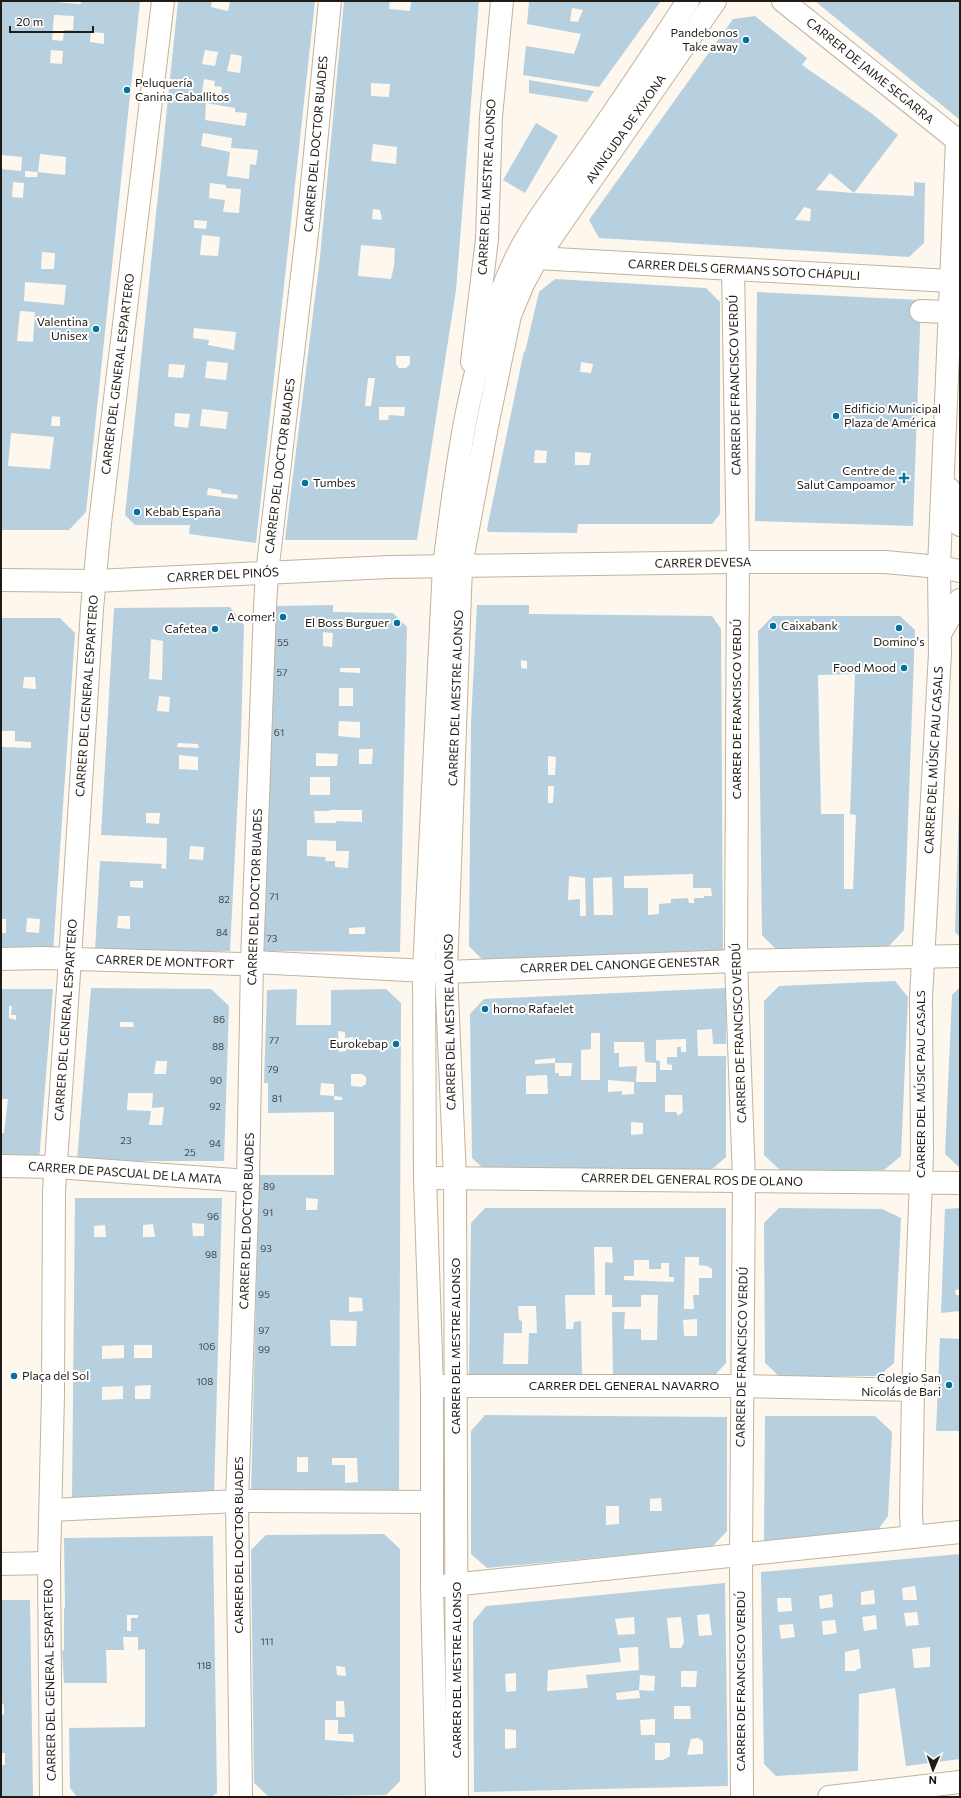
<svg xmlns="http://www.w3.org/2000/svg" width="961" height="1798" font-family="Commissioner,sans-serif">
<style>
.building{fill:#b6d0df;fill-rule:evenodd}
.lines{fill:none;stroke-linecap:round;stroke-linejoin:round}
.minor-casing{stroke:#c1b39d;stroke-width:24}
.major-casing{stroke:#c1b39d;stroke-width:24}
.minor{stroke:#fff;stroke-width:22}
.major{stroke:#fff;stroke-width:22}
.poi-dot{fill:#00749e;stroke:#fff;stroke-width:1.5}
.labels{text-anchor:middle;stroke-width:4;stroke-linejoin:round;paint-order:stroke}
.number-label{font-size:10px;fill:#464846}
.poi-label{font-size:12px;fill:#201b13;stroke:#fff;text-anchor:end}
.street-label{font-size:12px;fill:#201b13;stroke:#fff}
</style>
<rect width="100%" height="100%" fill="#fdf7ee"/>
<g class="building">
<path d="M1 1H56L55 2 81 4V1H140L86 512 69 530H1V169L21 171 22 157 1 155ZM54 15 74 16 73 30H64L63 41 52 40ZM91 32 104 33V44L90 42ZM51 50 63 51 62 64 50 63ZM40 154 66 157 65 175 38 172 37 177H25V171L38 172ZM13 182 24 183 23 198 12 197ZM42 252 55 253 54 269H41ZM25 282 66 285 64 305 24 301ZM20 311 35 312 33 342 17 341ZM52 416 60 417V426H51ZM11 433 54 437 50 469 8 466Z"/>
<path d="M178 1H212L211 7 228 11 230 1H315L256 543 189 534 190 525H135L125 515ZM205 50 218 52 215 66 202 64ZM231 54 242 56 240 73 227 71ZM204 79 215 81 214 86 222 87 221 95 202 92ZM206 103 235 108V112L247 113 245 126 205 120ZM203 133 232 138 231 148 258 150 256 165 250 164 249 179 227 176 230 152 201 146ZM210 183 226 185V188L241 189 239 213 223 212 225 200 209 198ZM194 220 207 221 206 229 194 228ZM202 235 220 237 218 256 200 255ZM194 328 236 332 234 350 208 345 209 340 193 338ZM207 361 228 363 226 380 205 378ZM169 364 185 365 183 378 168 377ZM202 409 228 412 226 429 200 426ZM175 413 190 414 188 428 174 426ZM208 488 221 490V493L238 495 237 499 207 495ZM205 507 219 510 218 518 203 517Z"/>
<path d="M344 1H390L389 9 410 11 411 1H479L456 290 417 540H285L320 257ZM371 83 390 84 389 97 371 96ZM373 144 397 147 396 164 371 161ZM373 209 380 210 382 220 372 219ZM361 245 395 248 394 266 391 279 358 276ZM396 356H410V364L406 368H399L396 364ZM368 378H375L371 406H365ZM379 407H405L404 416 389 415 388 420H379Z"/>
<path d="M529 1H661L599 87 523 75 526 46 574 54 581 34 527 24ZM572 8 583 10 578 22 570 21Z"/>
<path d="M815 1H960V120Z"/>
<path d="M755 16 807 58 802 65 871 113 898 135 854 193 914 196V182L925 183 924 243 909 257 599 238 589 220 733 19ZM830 173 854 193 816 190ZM804 207 811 209 810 221 795 220Z"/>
<path d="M529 80 594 91 587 102 529 93Z"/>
<path d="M536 123 558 136 525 193 503 180Z"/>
<path d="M555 279 706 288 720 302V514L712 524H578L577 533 488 532 487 529 524 351 525 352 539 292ZM581 362 593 364 591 373 580 372ZM535 450 547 451 546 463H534ZM575 452 591 453 589 465H575Z"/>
<path d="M757 292 921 300 913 526 755 521Z"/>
<path d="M333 605V612L393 613 407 627 400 952 264 951 275 606ZM323 632 333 633 332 647 323 646ZM340 668H360V673L340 672ZM339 688H353V706H339ZM339 721 360 722V738L338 736ZM359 749H373L372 764H359ZM316 753 338 754 337 766H316ZM310 777H330V795H310ZM329 810H362V822L336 821V823H315L314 811H330ZM307 840 336 841V851H349L348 868 335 867V861H325L326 857 307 856ZM365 927V934H349V928Z"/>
<path d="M477 605H529V614L712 616 721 629 723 952 484 961 469 946 471 722ZM521 660 527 661V669L521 668ZM548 756 556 757 555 775H548ZM548 786H554L553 803H548ZM693 874V888H711L712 896H704V898H694V903H689L688 898 671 899V903L659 904V914L648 915V888H624V876ZM569 876 585 878 586 916H580V899L568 900ZM612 877 613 915H594L593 878Z"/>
<path d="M230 607 244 625 241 736 230 951H95L100 861 162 864 161 868 166 869 167 838 101 835 114 608ZM151 639 163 641 162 680 149 679ZM159 696 170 697 169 712 157 711ZM178 743 198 744 199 748 177 747ZM179 755 198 757V770L179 769ZM146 813H160L159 824 146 823ZM190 846 204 847 203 860 189 859ZM130 881H143V888L130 887ZM118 916H130V929L117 928Z"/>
<path d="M773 616H900L915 630 904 930 889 946 777 950 762 935 758 631ZM855 674 850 814 856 815 853 889H844V814H821L818 675Z"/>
<path d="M1 618H60L75 633 53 951 1 950V933H6V919H1V747L31 748V742L15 741V731H1ZM24 677H35L36 689 23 688ZM27 918 40 919 39 933 26 932Z"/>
<path d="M959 806H960V937L955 932Z"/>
<path d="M895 981 908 997 901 1156 884 1170H780L764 1155V1001L779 986Z"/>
<path d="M960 987V1168L945 1154 952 995Z"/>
<path d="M91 988 211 989 229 1006 224 1161H77ZM120 1022H133L134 1027H120ZM156 1061H167L166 1074H154ZM128 1093H153L152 1108 164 1107 162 1125H149L151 1111 127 1110Z"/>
<path d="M726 988V1044H713L712 1029 697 1030 698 1056H726V1157L711 1170H485L472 1158 470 1014 484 999ZM591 1033H600V1080H581V1050L591 1049ZM686 1039V1052H681V1047H677V1057H667V1064L672 1065V1070H660V1061L656 1060V1040ZM614 1042H644L645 1062 656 1063V1082H636L637 1066 619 1067V1053H614ZM555 1058V1063L535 1064V1060ZM555 1063H572L571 1076H559V1073H555ZM547 1075 548 1094H526V1076ZM608 1080 634 1082V1094L622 1095V1091L608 1092ZM665 1095H682L683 1112 678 1116 676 1112H665ZM631 1122 643 1123V1134L631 1135Z"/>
<path d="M1 989H53L39 1161H1V1133H4L8 1099H1ZM9 1006H12L11 1015H16V1020L9 1018Z"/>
<path d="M297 989 296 1025H331V990L386 989 401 1003 399 1494 251 1496 259 1175H334V1112L268 1113V1083H264L267 990ZM338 1031 345 1032V1038L353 1037 354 1046H346V1051L339 1052ZM351 1074H362L366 1077V1084L361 1087 351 1086ZM321 1083 334 1084V1096L342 1097V1100H334V1096L320 1095ZM306 1198 318 1199 317 1210H306ZM349 1297 362 1298 363 1311 349 1312ZM330 1320 357 1321 356 1346H331ZM297 1457H308V1472H297ZM332 1458H357L358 1482 345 1483V1465H332Z"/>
<path d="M75 1198H222L214 1497 72 1501ZM192 1223 204 1224V1236H193ZM153 1224 155 1237H143V1225ZM105 1225 106 1237H94V1226ZM124 1345V1358L102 1359V1346ZM134 1345H152V1358H134ZM151 1385 150 1399H135V1386ZM123 1386V1399L102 1400V1387Z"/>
<path d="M485 1208H726V1363L712 1378H613L612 1312H625L624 1329H641V1340H657L658 1295H641V1307H612V1295H605V1262L613 1263 612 1247H594L595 1295H565L566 1329H573L574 1322 581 1321 582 1378H469L471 1223ZM685 1257H699V1265L707 1266 712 1269V1278H699V1295H693L694 1309H684ZM634 1260H649V1269H661V1263H669V1277H674V1282L624 1280V1276H634ZM518 1306H536L537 1333H529L528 1364H503L504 1333H522V1321L519 1320ZM697 1319V1336H684L683 1320Z"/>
<path d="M779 1208 882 1209 901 1218 894 1363 879 1376H779L765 1363 764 1223Z"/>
<path d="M960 1208V1289L955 1290 956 1295H960V1311L941 1313 945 1209Z"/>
<path d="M940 1338 960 1339V1431H936Z"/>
<path d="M485 1415 727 1417V1531L712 1547 487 1568 471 1554V1431ZM661 1498 662 1511H650V1499ZM606 1506H619V1524L606 1525Z"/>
<path d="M765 1416H875L892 1432 888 1516 877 1531 764 1541Z"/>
<path d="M384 1534 400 1549V1781L386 1795 269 1797 254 1783 251 1550 266 1535ZM336 1666 345 1667 346 1676 337 1675ZM336 1701H344L345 1717H336ZM325 1720H338V1734H353L354 1742 325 1740Z"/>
<path d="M213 1536 217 1793 211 1797H77L70 1788 69 1728 145 1727V1649L138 1650V1637H123L124 1650H106L107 1683H64L62 1651 64 1650V1608H65L64 1538ZM127 1615H138V1618H131V1631H127Z"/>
<path d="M960 1554V1759L906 1766 895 1688 859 1694 858 1771 776 1776 764 1764 761 1572ZM915 1586 917 1600H903L902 1588ZM874 1590 875 1604 861 1605V1592ZM832 1594 833 1607 820 1609 819 1596ZM777 1598H791L792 1611 778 1612ZM917 1612 919 1625 906 1626 904 1613ZM876 1615 877 1629 864 1631 862 1617ZM835 1620 837 1633 823 1635 822 1621ZM793 1624 795 1637 781 1639 779 1625ZM930 1647V1667L914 1668 912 1649ZM859 1649 861 1668 856 1670V1671H845V1652Z"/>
<path d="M725 1583 728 1786 474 1792 473 1622 486 1606ZM709 1614 712 1635 699 1636 697 1615ZM634 1617 635 1634 618 1635 615 1619ZM681 1617 684 1642 681 1648H670L667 1618ZM638 1647 639 1670 586 1675 588 1688 547 1691 548 1670 621 1662 619 1648ZM681 1671H697L696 1687H681ZM516 1673V1691L506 1692 505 1674ZM640 1675 655 1676 654 1691 639 1690ZM639 1690 640 1698 617 1700 616 1693ZM674 1706H690L691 1719H674ZM655 1719V1735H641L640 1720ZM505 1729 516 1730V1748L505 1749ZM698 1738 703 1741V1754L687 1755 691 1739ZM655 1743H670V1756L663 1760H655Z"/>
<path d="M1 1600H30L33 1797H1V1765H5V1753H1V1716L4 1714V1705L1 1703Z"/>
</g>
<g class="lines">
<g class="minor-casing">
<g id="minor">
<path d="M783 1 957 140"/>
<path d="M537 258 950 281"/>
<path d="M733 269 738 562 736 961 744 1180 741 1556 742 1797"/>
<path d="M921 311 949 312"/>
<path d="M472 362 487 239 491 117 502 1"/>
<path d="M949 489 952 507 960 525"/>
<path d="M1 580 95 581 389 567 738 562H885L939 567 960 571"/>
<path d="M941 632 960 600"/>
<path d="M1 959 44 958 241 964 252 962 446 972 736 961 960 956"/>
<path d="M1 1166 56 1167 248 1181"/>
<path d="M425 1178 960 1183"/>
<path d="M442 1386H742L913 1390"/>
<path d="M51 1510 237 1501 432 1502"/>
<path d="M912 1537 911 1513 913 1390 922 1153 921 997 940 653 939 567 957 140"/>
<path d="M1 1564 49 1563"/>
<path d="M442 1586 960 1532"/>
<path d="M51 1797 49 1563 53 1395 54 1191 70 959 92 609 100 523 163 1"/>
<path d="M241 1797 237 1501 248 1181 252 962 265 607 267 573 308 225 330 1"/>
<path d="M457 1797 455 1178 446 972 461 566 487 426 510 315 523 284 537 258 715 1"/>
<path d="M829 1797 960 1782"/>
</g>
</g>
<g class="major-casing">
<path id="major" d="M437 1797 432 1587V1387L425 1178 424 970 444 566C457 462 470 354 516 258 533 223 562 187 584 155 620 105 654 53 688 1"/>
</g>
<use href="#minor" class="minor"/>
<use href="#major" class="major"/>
</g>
<g class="poi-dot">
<circle cx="746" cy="40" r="4"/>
<circle cx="127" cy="90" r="4"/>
<circle cx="96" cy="329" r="4"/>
<circle cx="836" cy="416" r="4"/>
<path d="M902 472h4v4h4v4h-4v4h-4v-4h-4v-4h4z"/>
<circle cx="305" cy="483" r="4"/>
<circle cx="137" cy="512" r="4"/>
<circle cx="283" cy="617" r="4"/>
<circle cx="397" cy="623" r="4"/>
<circle cx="773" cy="626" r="4"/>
<circle cx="899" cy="628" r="4"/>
<circle cx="215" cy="629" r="4"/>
<circle cx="904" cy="668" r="4"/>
<circle cx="485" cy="1009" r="4"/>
<circle cx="396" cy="1044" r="4"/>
<circle cx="14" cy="1376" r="4"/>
<circle cx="949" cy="1385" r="4"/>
</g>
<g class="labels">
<g class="number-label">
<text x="283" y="646">55</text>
<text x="282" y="676">57</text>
<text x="279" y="736">61</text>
<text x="274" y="900">71</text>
<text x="224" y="903">82</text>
<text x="222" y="936">84</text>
<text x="272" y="942">73</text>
<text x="219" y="1023">86</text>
<text x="274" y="1044">77</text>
<text x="218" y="1050">88</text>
<text x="273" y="1073">79</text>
<text x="216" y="1084">90</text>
<text x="277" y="1102">81</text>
<text x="215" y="1110">92</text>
<text x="126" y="1144">23</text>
<text x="215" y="1147">94</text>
<text x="190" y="1156">25</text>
<text x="269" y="1190">89</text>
<text x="268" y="1216">91</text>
<text x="213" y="1220">96</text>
<text x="266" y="1252">93</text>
<text x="211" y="1258">98</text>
<text x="264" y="1298">95</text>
<text x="264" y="1334">97</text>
<text x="207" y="1350">106</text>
<text x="264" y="1353">99</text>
<text x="205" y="1385">108</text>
<text x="267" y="1645">111</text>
<text x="204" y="1669">118</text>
</g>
<g class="poi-label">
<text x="738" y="37">Pandebonos<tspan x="738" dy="14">Take away</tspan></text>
<text x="135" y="87" text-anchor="start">Peluquería<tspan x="135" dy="14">Canina Caballitos</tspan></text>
<text x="88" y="326">Valentina<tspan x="88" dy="14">Unisex</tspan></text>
<text x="844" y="413" text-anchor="start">Edificio Municipal<tspan x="844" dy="14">Plaza de América</tspan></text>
<text x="895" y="475">Centre de<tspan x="895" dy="14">Salut Campoamor</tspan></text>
<text x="313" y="487" text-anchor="start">Tumbes</text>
<text x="145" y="516" text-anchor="start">Kebab España</text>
<text x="275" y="621">A comer!</text>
<text x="389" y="627">El Boss Burguer</text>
<text x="781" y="630" text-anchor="start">Caixabank</text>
<text x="207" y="633">Cafetea</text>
<text x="899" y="646" text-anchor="middle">Domino's</text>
<text x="896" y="672">Food Mood</text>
<text x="493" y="1013" text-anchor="start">horno Rafaelet</text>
<text x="388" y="1048">Eurokebap</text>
<text x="22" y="1380" text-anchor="start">Plaça del Sol</text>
<text x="941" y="1382">Colegio San<tspan x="941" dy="14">Nicolás de Bari</tspan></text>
</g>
<g class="street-label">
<text transform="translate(870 71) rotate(39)" y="4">CARRER DE JAIME SEGARRA</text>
<text transform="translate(626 129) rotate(-55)" y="4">AVINGUDA DE XIXONA</text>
<text transform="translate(316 144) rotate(-85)" y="4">CARRER DEL DOCTOR BUADES</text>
<text transform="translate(487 187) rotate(-87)" y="4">CARRER DEL MESTRE ALONSO</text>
<text transform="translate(744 270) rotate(3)" y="4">CARRER DELS GERMANS SOTO CHÁPULI</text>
<text transform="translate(118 374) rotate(-83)" y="4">CARRER DEL GENERAL ESPARTERO</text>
<text transform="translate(735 385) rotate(-91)" y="4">CARRER DE FRANCISCO VERDÚ</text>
<text transform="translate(280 466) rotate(-83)" y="4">CARRER DEL DOCTOR BUADES</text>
<text transform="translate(703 563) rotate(-1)" y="4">CARRER DEVESA</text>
<text transform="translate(223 575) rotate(-3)" y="4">CARRER DEL PINÓS</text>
<text transform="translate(87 696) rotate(-86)" y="4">CARRER DEL GENERAL ESPARTERO</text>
<text transform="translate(456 698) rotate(-88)" y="4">CARRER DEL MESTRE ALONSO</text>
<text transform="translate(737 709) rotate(-90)" y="4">CARRER DE FRANCISCO VERDÚ</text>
<text transform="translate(934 760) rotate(-87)" y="4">CARRER DEL MÚSIC PAU CASALS</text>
<text transform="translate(255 897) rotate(-88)" y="4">CARRER DEL DOCTOR BUADES</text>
<text transform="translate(165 962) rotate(2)" y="4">CARRER DE MONTFORT</text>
<text transform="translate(620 965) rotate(-2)" y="4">CARRER DEL CANONGE GENESTAR</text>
<text transform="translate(66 1020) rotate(-86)" y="4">CARRER DEL GENERAL ESPARTERO</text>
<text transform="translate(450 1022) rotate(-91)" y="4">CARRER DEL MESTRE ALONSO</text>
<text transform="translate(739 1033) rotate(-92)" y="4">CARRER DE FRANCISCO VERDÚ</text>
<text transform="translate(921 1084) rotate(-90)" y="4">CARRER DEL MÚSIC PAU CASALS</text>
<text transform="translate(125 1173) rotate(4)" y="4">CARRER DE PASCUAL DE LA MATA</text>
<text transform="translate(692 1180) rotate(1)" y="4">CARRER DEL GENERAL ROS DE OLANO</text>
<text transform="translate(247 1221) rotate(-88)" y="4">CARRER DEL DOCTOR BUADES</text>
<text transform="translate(456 1346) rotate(-90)" y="4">CARRER DEL MESTRE ALONSO</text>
<text transform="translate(742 1357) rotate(-89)" y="4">CARRER DE FRANCISCO VERDÚ</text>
<text x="624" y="1390">CARRER DEL GENERAL NAVARRO</text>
<text transform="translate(239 1545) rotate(-90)" y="4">CARRER DEL DOCTOR BUADES</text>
<text transform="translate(457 1670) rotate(-90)" y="4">CARRER DEL MESTRE ALONSO</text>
<text transform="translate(50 1680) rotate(-91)" y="4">CARRER DEL GENERAL ESPARTERO</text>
<text transform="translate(741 1681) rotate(-90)" y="4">CARRER DE FRANCISCO VERDÚ</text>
</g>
</g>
<rect width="961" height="1798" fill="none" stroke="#201b13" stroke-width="4"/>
<g transform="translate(933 1770) rotate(182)" stroke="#ffffff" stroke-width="3" paint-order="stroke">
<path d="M0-3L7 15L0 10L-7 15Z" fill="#201b13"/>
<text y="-6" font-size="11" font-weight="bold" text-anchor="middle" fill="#201b13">N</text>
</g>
<path d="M10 26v6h83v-6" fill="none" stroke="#201b13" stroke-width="2"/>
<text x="16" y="26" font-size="12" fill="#201b13" stroke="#ffffff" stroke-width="3" paint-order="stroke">20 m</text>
</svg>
